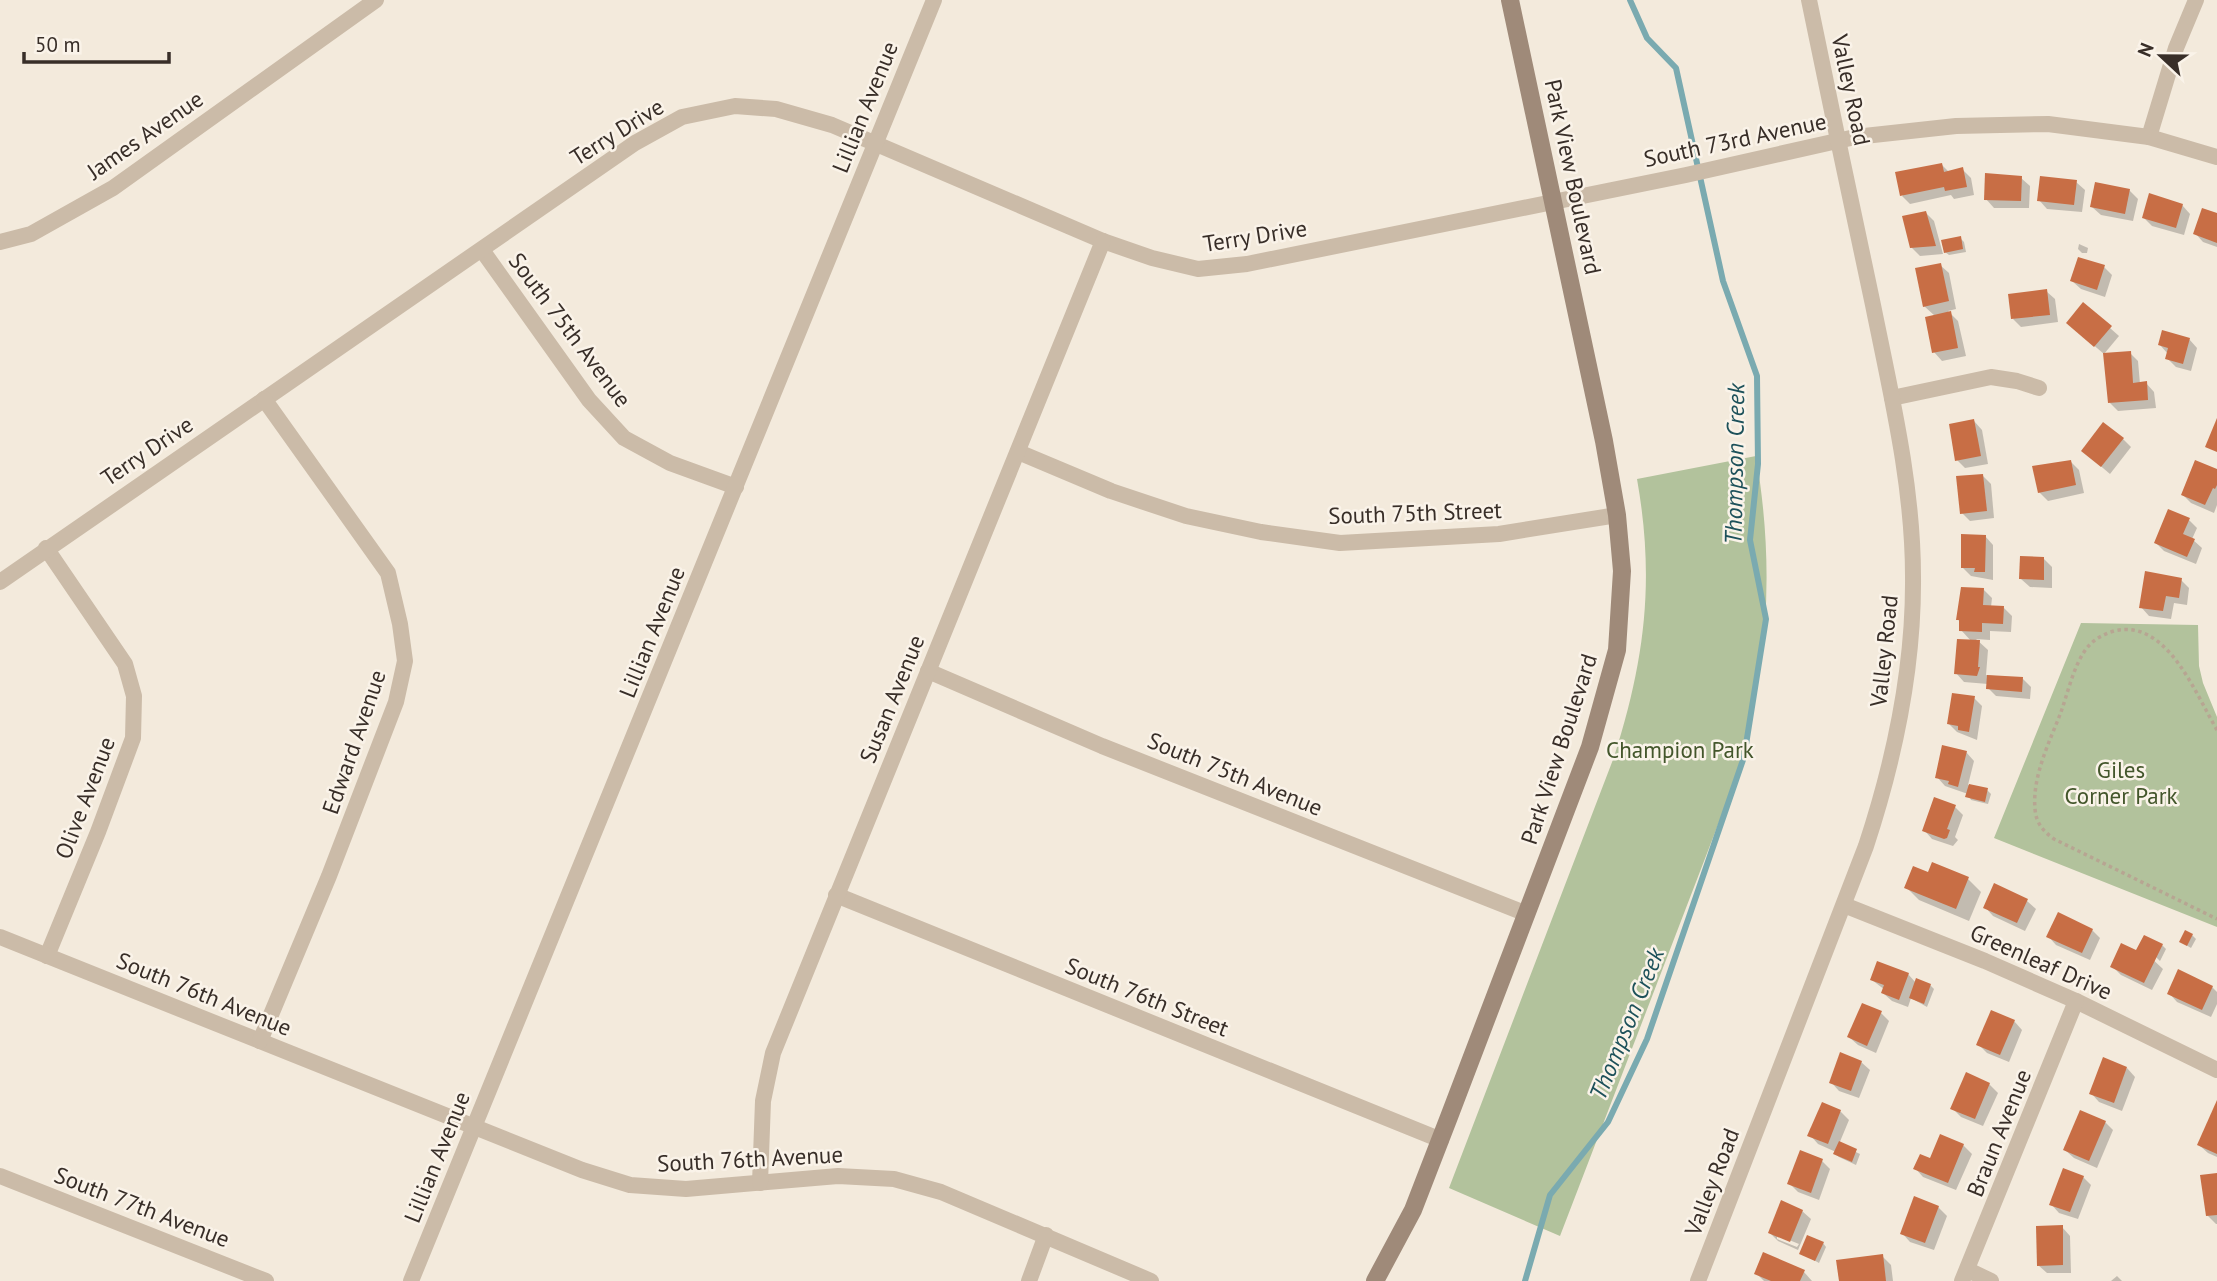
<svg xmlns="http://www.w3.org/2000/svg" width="2217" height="1281" font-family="'PT Sans',sans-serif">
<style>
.green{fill:#b2c29c}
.shadow{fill:#0003;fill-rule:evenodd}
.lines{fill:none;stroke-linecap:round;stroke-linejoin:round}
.stream{stroke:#7aaab0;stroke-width:6}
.building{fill:#c86e45}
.path{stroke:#b7a592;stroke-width:3.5;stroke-dasharray:3.5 3.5;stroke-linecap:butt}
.street{stroke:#cbbba8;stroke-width:16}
.secondary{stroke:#9f8a79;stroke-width:18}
.labels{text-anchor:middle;stroke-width:5;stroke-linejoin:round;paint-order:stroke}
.street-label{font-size:23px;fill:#382e28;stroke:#faf3e9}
.park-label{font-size:23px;fill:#43562b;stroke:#faf3e9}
.water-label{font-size:24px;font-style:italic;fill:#1d515a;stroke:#faf3e9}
</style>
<rect width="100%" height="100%" fill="#f3eadc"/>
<g class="green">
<path d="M1756 456C1776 575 1768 681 1729 796L1560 1236 1449 1188 1614 757C1645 660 1655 580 1637 479Z"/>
<path d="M2081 623 2198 625 2199 666 2203 683 2217 717V927L1994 838Z"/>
</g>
<g class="shadow">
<path d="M1942 165 1949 172 1962 169 1971 178 1974 195 1954 199 1951 195 1910 204 1902 196Z"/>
<path d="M2021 178 2030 186 2029 208H1994L1986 199Z"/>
<path d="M2076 182 2085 190 2082 212 2047 209 2039 200Z"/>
<path d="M2129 190 2138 199 2133 221 2101 215 2092 207Z"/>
<path d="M2182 205 2190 214 2184 235 2152 226 2144 218Z"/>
<path d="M1925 212 1934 221 1943 254 1920 256 1911 247Z"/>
<path d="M2217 216V247L2203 242 2195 233Z"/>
<path d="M1960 238 1964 242 1966 252 1949 255 1945 252Z"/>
<path d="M2079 244 2088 248 2087 253H2082L2078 249Z"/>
<path d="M1940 265 1949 273 1956 309 1948 311 1958 321 1966 356 1942 361 1934 352 1935 316 1924 306Z"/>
<path d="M2104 267 2112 275 2105 297 2081 289 2072 281Z"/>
<path d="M2046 291 2055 299 2058 322 2021 327 2013 319Z"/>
<path d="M2110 328 2119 336 2104 354 2077 331Z"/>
<path d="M2189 339 2197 348 2191 371 2176 367 2167 358 2168 354 2160 345Z"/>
<path d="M2130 353 2138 361 2140 384 2146 383 2154 392 2156 408 2118 411 2110 403Z"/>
<path d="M1974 421 1982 430 1988 464 1965 468 1957 460Z"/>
<path d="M2123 439 2131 447 2110 474 2083 451Z"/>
<path d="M2071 462 2079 470 2084 493 2048 501 2039 492Z"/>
<path d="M2217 470V505L2214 513 2191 503 2183 495Z"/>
<path d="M1982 475 1991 484 1994 518 1970 521 1962 513Z"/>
<path d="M2189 520 2197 528 2192 539 2202 548 2196 564 2164 551 2156 543Z"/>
<path d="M1985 536 1993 545V580L1971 576 1962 567Z"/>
<path d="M2044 559 2052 567V588L2030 587 2021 579Z"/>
<path d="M2181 580 2189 588 2187 605 2174 603 2171 619 2149 616 2141 607Z"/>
<path d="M1983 589 1992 598 1991 607H2003L2012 616 2011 632 1990 631V640L1976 639 1988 650 1986 675 2023 679 2031 687 2030 699 1996 696 1988 688V684L1964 682 1956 673 1972 642 1961 630V622L1958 620Z"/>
<path d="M1974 698 1982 706 1977 740 1957 732 1949 724Z"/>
<path d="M1966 752 1974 761 1968 785 1987 790 1991 794 1988 804 1971 800 1968 794 1945 786 1937 777Z"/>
<path d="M1955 807 1963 815 1955 837 1958 840 1953 846 1932 839 1924 830Z"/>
<path d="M1928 874 1968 879 1981 892 1969 921 1919 900 1906 887Z"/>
<path d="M2027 901 2036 909 2025 931 1993 916 1985 907Z"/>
<path d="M2092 930 2100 938 2090 960 2056 945 2048 936Z"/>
<path d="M2192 935 2196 939 2191 948 2181 942Z"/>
<path d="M2162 945 2166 949 2160 961 2151 952 2148 955 2163 969 2152 990 2121 975 2112 966Z"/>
<path d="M1908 974 1916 983 1930 985 1934 989 1927 1007 1911 998 1908 1007 1892 1001 1883 993 1885 990 1872 980Z"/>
<path d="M2212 987 2217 992V1004L2211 1017 2177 1002 2169 993Z"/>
<path d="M1881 1013 1889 1021 1876 1053 1858 1045 1849 1037Z"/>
<path d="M2014 1021 2022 1030 2009 1062 1987 1053 1978 1044Z"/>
<path d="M1861 1062 1870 1070 1859 1098 1839 1091 1831 1082Z"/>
<path d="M2127 1068 2135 1077 2122 1111 2099 1102 2091 1093Z"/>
<path d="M1989 1084 1998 1093 1983 1126 1961 1117 1952 1108Z"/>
<path d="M1823 1104 1841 1112 1849 1120 1839 1144 1860 1154 1856 1165 1839 1157 1835 1154 1836 1152 1818 1144 1810 1135Z"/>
<path d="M2217 1106V1157L2208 1153 2199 1145Z"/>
<path d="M2105 1122 2113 1130 2097 1168 2074 1158 2065 1150Z"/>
<path d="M1941 1136 1963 1145 1972 1154 1956 1190 1923 1177 1915 1168 1931 1160Z"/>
<path d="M1822 1161 1830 1169 1819 1200 1798 1192 1789 1183Z"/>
<path d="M2217 1175V1224H2216L2207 1215Z"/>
<path d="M2083 1177 2091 1185 2078 1219 2059 1213 2051 1204Z"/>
<path d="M1938 1207 1947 1216 1934 1250 1910 1242 1902 1233Z"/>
<path d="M1802 1211 1811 1219 1798 1250 1778 1241 1770 1233ZM1777 1235 1799 1244 1797 1247 1777 1239Z"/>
<path d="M2062 1227 2070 1236 2071 1273H2047L2038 1265Z"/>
<path d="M1823 1243 1826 1247 1819 1263 1801 1253Z"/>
<path d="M1882 1256 1891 1265 1893 1281H1840Z"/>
<path d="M1804 1272 1812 1281H1764L1756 1273Z"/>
<path d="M2117 1276 2122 1281H2111Z"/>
</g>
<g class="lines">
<path class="stream" d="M1525 1281 1550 1195 1608 1122 1647 1039 1744 757 1766 619 1750 540 1758 464 1757 376 1723 281 1676 68 1647 38 1630 0"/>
</g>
<g class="building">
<path d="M1942 163 1944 172 1963 167 1967 187 1945 191 1944 187 1900 196 1895 172Z"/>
<path d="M1985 173 2022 176 2021 201 1984 200Z"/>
<path d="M2040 176 2077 180 2074 205 2037 201Z"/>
<path d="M2095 182 2130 189 2125 214 2090 207Z"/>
<path d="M2149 193 2183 204 2176 228 2142 218Z"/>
<path d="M2202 208 2217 213V243L2193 234Z"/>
<path d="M1926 211 1936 246 1910 248 1902 216Z"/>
<path d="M1961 236 1963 249 1944 253 1941 240Z"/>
<path d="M2078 257 2105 265 2097 290 2070 281Z"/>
<path d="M1941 263 1949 301 1923 307 1915 268Z"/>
<path d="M2047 289 2050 315 2011 319 2008 294Z"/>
<path d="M2083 302 2112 326 2094 347 2066 323Z"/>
<path d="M1951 311 1958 348 1932 353 1925 317Z"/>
<path d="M2162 330 2190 338 2183 364 2165 359 2168 348 2158 345Z"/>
<path d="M2131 351 2133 383 2147 381 2148 400 2108 403 2103 353Z"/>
<path d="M2217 418V452L2205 447Z"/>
<path d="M1974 419 1981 456 1955 461 1949 424Z"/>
<path d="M2103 422 2124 438 2101 467 2081 451Z"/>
<path d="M2071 460 2076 485 2038 493 2032 466Z"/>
<path d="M2195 460 2217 469V485L2215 489 2213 488 2205 505 2181 495Z"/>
<path d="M1983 474 1987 511 1960 514 1956 476Z"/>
<path d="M2168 509 2190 518 2183 534 2195 539 2187 557 2154 543Z"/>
<path d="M1961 534 1986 535 1985 572H1974L1975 568H1961Z"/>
<path d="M2020 556 2044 557V580L2019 579Z"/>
<path d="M2145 571 2182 578 2179 598 2166 596 2163 611 2139 608Z"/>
<path d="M1961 587 1984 588 1983 605 2004 606 2003 624 1982 623V632L1959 631V620H1956Z"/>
<path d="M1957 639 1980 640 1978 667H1980L1977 676 1954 674Z"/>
<path d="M1987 675 2023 677 2022 692 1986 689Z"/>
<path d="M1952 693 1975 696 1969 732 1958 730V726L1947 724Z"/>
<path d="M1942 745 1967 751 1958 787 1948 784 1949 781 1935 778Z"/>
<path d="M1969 784 1988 788 1985 802 1965 797Z"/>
<path d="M1934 797 1956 805 1947 829 1950 830 1947 838 1944 839 1922 831Z"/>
<path d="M1932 862 1969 877 1956 909 1904 888 1913 866 1928 872Z"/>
<path d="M1994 883 2028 899 2017 923 1983 908Z"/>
<path d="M2058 912 2093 929 2082 953 2046 937Z"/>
<path d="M2185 930 2193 934 2187 946 2179 942Z"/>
<path d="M2144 935 2163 944 2144 983 2110 967 2121 943 2136 950Z"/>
<path d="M1877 961 1909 973 1899 1000 1881 993 1884 985 1870 980Z"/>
<path d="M2178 969 2213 986 2202 1010 2167 994Z"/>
<path d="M1916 978 1931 984 1924 1004 1909 998Z"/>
<path d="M1862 1003 1882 1011 1867 1046 1847 1037Z"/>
<path d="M1991 1010 2015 1020 2000 1055 1976 1045Z"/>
<path d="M1840 1052 1862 1061 1851 1091 1829 1083Z"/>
<path d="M2103 1057 2127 1067 2114 1103 2089 1094Z"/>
<path d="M1966 1072 1990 1083 1975 1119 1950 1109Z"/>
<path d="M2217 1100V1154L2197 1145Z"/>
<path d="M1822 1102 1841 1110 1828 1144 1807 1136Z"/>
<path d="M2080 1110 2106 1121 2089 1161 2063 1150Z"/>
<path d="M1940 1134 1964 1144 1948 1183 1913 1169 1920 1154 1930 1158Z"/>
<path d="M1839 1141 1857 1149 1852 1162 1833 1154Z"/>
<path d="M1800 1150 1823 1159 1811 1193 1787 1184Z"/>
<path d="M2063 1168 2084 1176 2070 1212 2049 1205Z"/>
<path d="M2217 1173V1215L2206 1216 2200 1175Z"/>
<path d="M1914 1196 1939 1206 1925 1243 1900 1234Z"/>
<path d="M1781 1200 1803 1210 1790 1242 1768 1233Z"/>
<path d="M2063 1225V1265L2037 1266 2036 1226Z"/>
<path d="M1807 1235 1824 1242 1815 1261 1799 1254Z"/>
<path d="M1763 1252 1805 1270 1800 1281H1771L1754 1274Z"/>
<path d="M1883 1254 1886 1281H1839L1836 1260Z"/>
</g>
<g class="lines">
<path class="path" d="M2217 730C2195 693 2167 618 2114 631 2101 635 2091 641 2084 652 2073 669 2068 692 2061 712 2050 741 2032 776 2035 809 2036 823 2043 831 2054 839L2217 919"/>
<g class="street">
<path d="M2149 137 2176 48 2196 0"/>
<path d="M0 242 31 234 113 188 376 0"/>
<path d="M482 250 589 400 624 438 670 463 736 487"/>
<path d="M1892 398 1991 377 2017 381 2039 388"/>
<path d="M1018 452 1111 491 1186 516 1261 532 1340 543 1499 534 1617 515"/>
<path d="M46 548 125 664 134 696 133 738 98 832 47 956"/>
<path d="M0 582 635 143 682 117 735 106 776 109 832 125 1103 241 1152 258 1198 269 1247 264 1686 175 1855 137 1956 126 2048 124 2149 137 2217 157"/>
<path d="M928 671 1102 746 1527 914"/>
<path d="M836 895 1441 1140"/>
<path d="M1844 905 1985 961 2076 1001 2217 1070"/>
<path d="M0 937 582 1170 630 1185 686 1189 838 1176 894 1179 941 1192 1151 1281"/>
<path d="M260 1041 329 876 396 702 405 661 400 624 388 573 264 399"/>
<path d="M0 1176 266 1281"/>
<path d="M760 1183 763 1101 773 1053 1103 241"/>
<path d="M1968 1270 1991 1281"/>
<path d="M411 1281 934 0"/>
<path d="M1029 1281 1046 1235"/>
<path d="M1698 1281 1866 846C1895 758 1914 669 1913 576 1913 485 1891 394 1873 305 1851 203 1830 102 1809 0"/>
<path d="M1962 1281 2076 1001"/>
</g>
<path class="secondary" d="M1375 1281 1413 1210 1449 1117 1590 747 1617 650 1622 571 1617 515 1604 441 1510 0"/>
</g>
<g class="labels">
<g class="street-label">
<text transform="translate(1851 90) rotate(78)" y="8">Valley Road</text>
<text transform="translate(865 107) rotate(-68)" y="8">Lillian Avenue</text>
<text transform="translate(617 132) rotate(-32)" y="8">Terry Drive</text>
<text transform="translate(145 135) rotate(-35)" y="8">James Avenue</text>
<text transform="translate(1735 140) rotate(-12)" y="8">South 73rd Avenue</text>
<text transform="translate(1573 177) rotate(78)" y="8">Park View Boulevard</text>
<text transform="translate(1255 236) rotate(-9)" y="8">Terry Drive</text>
<text transform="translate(570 330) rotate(53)" y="8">South 75th Avenue</text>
<text transform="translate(147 451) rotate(-34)" y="8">Terry Drive</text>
<text transform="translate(1415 513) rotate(-2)" y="8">South 75th Street</text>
<text transform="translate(652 632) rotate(-68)" y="8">Lillian Avenue</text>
<text transform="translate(1884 651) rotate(-84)" y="8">Valley Road</text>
<text transform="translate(892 699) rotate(-68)" y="8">Susan Avenue</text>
<text transform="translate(354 742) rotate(-71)" y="8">Edward Avenue</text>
<text transform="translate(1559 749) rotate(-72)" y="8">Park View Boulevard</text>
<text transform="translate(1235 774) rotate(22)" y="8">South 75th Avenue</text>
<text transform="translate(85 798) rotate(-69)" y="8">Olive Avenue</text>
<text transform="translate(2041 962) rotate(24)" y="8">Greenleaf Drive</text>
<text transform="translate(204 994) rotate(22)" y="8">South 76th Avenue</text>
<text transform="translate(1147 997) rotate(22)" y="8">South 76th Street</text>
<text transform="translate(1999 1133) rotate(-68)" y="8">Braun Avenue</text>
<text transform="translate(437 1157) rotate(-68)" y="8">Lillian Avenue</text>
<text transform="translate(750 1159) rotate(-3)" y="8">South 76th Avenue</text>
<text transform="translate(1712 1182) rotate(-69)" y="8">Valley Road</text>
<text transform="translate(142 1207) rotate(21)" y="8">South 77th Avenue</text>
</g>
<g class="park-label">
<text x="1680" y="758">Champion Park</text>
<text x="2121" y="778">Giles<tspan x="2121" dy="26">Corner Park</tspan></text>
</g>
<g class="water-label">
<text transform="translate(1735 464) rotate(-89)" y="8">Thompson Creek</text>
<text transform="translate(1627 1024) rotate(-68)" y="8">Thompson Creek</text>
</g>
</g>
<g transform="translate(2161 56) rotate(292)" stroke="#faf3e9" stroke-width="5" paint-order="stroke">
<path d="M0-5L12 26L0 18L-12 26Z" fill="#382e28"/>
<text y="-10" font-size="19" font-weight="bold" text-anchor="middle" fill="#382e28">N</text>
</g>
<path d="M24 52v10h145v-10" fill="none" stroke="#382e28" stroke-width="3.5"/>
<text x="35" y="52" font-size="21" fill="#382e28" stroke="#faf3e9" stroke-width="5" paint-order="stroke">50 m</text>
</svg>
